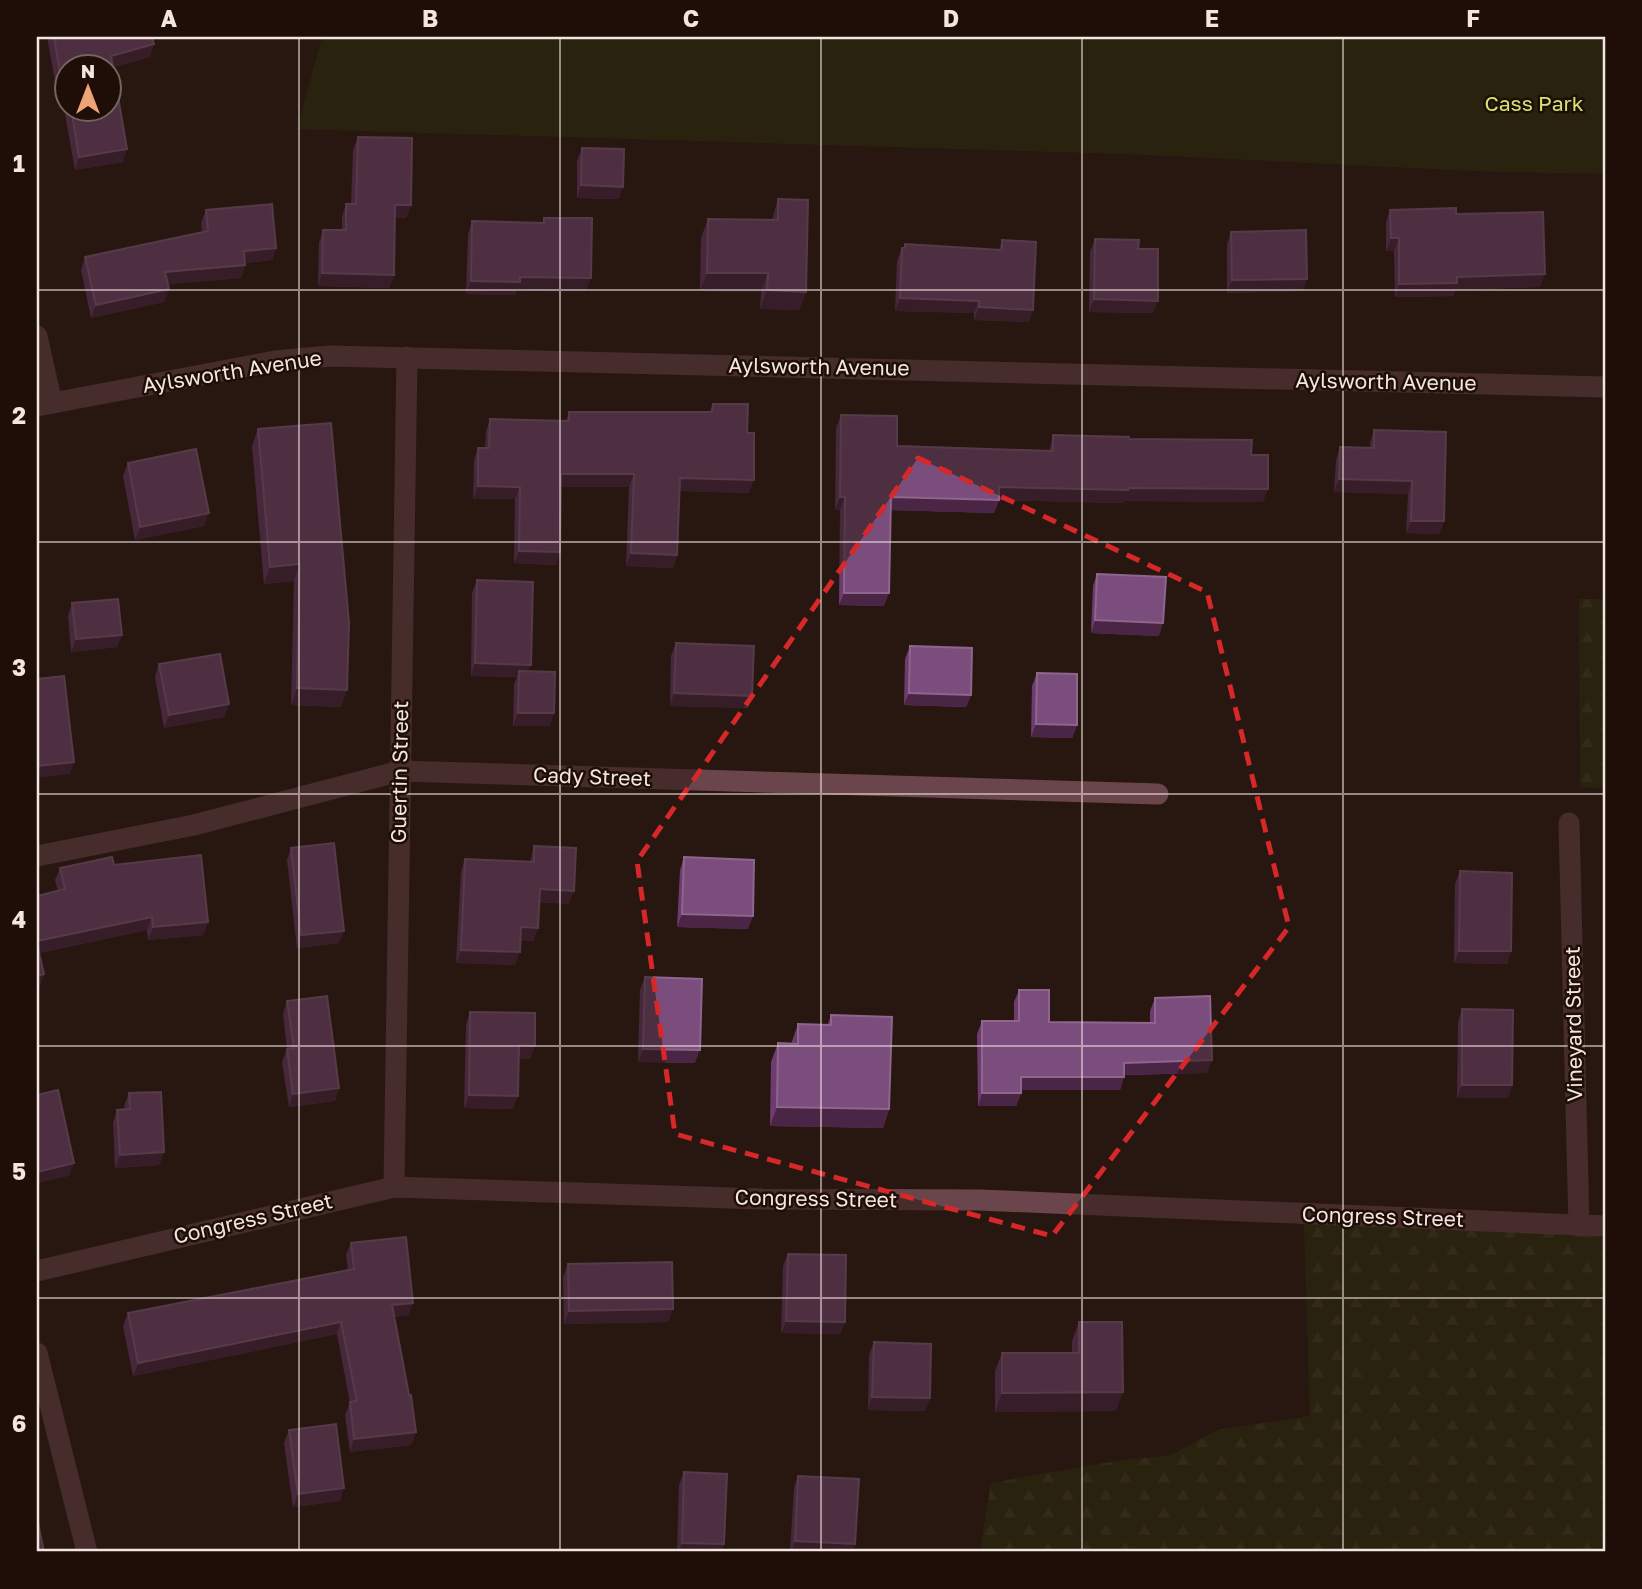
<svg xmlns="http://www.w3.org/2000/svg" width="1642" height="1589" font-family="'Golos Text',sans-serif">
<style>
.forest{fill:url(#forest-firs)}
.park{fill:#2c300c}
.lines{fill:none;stroke-linecap:round;stroke-linejoin:round}
.street{stroke:#6a464c;stroke-width:21}
.wall{fill:#6d3b70;fill-rule:evenodd}
.shaded-wall{fill:#4b2545}
.building{fill:#7b4d7d;stroke:#8e658c;stroke-width:2}
.marked{fill:none;stroke:#d62828;stroke-width:5;stroke-dasharray:14 9;stroke-linejoin:round}
.grid{fill:none;stroke:#f3e6e1;stroke-width:2;stroke-opacity:0.55}
.labels{text-anchor:middle;stroke-width:5;stroke-linejoin:round;paint-order:stroke}
.park-label{font-size:21px;fill:#d4e471;stroke:#1e0e07}
.street-label{font-size:21px;fill:#f3e6e1;stroke:#1e0e07}
.neatline{fill:none;stroke:#f3e6e1;stroke-width:2.5}
.grid-label{font-size:23px;text-anchor:middle;font-weight:bold;fill:#f3e6e1}
</style>
<defs>
<pattern id="forest-firs" width="22" height="20" patternUnits="userSpaceOnUse" patternTransform="scale(1.75)"><rect width="22" height="20" fill="#2c300c"/><path d="M5 1l3.5 6h-7zM16 11l3.5 6h-7z" fill="#414423"/></pattern>
</defs>
<rect width="100%" height="100%" fill="#281710"/>
<g class="forest">
<path d="M1579 599H1605V788L1580 787Z"/>
<path d="M1304 1223 1605 1232V1552H980L991 1483 1116 1461 1171 1455 1217 1430 1310 1416Z"/>
</g>
<path class="park" d="M322 37H1605V174L1474 171 1127 154 297 129Z"/>
<g class="lines">
<g class="street">
<path d="M37 336 52 403"/>
<path d="M37 406 275 361 330 356 1605 387"/>
<path d="M1569 823 1579 1226"/>
<path d="M37 856 194 825 400 771 1158 794"/>
<path d="M394 1187 407 357"/>
<path d="M37 1271 394 1187 762 1199 979 1200 1605 1226"/>
<path d="M37 1353 87 1552"/>
</g>
</g>
<g class="wall">
<path d="M47 37H152L150 57 113 67 123 162 75 170 62 97H58ZM66 66 108 108H66Z"/>
<path d="M358 137 411 205 406 218H395L394 275 389 288 318 286 319 243 323 230H342V217L346 204H351L353 150Z"/>
<path d="M582 148 619 199 577 198V161Z"/>
<path d="M778 199 806 292 799 310 760 309 761 292 700 291 701 238 708 219 772 220Z"/>
<path d="M206 210 276 248 272 260 245 263V265L241 278 168 284 164 302 91 318 81 270 85 257 202 232 201 223Z"/>
<path d="M1390 210 1456 214 1540 287 1455 290 1453 296 1395 297 1394 251H1386V222Z"/>
<path d="M544 218 586 291 517 290 515 295 466 294 468 234 472 221 542 223Z"/>
<path d="M1231 232 1303 291 1227 293V244Z"/>
<path d="M1095 239 1138 249 1153 313 1089 312 1090 252Z"/>
<path d="M1002 240 1029 322 974 320V313L895 311 897 261 902 248H904L905 244 999 250Z"/>
<path d="M713 404 747 433 749 493 680 491 677 555 673 568 626 566 629 487H561L560 552 556 565 514 563 515 499H473L474 460 478 448H485L486 432 490 419 566 421 569 412H710Z"/>
<path d="M841 415 897 446 1049 451 1053 435 1129 439 1251 455 1263 502 1124 501 1123 503 999 500 994 513 890 510 884 606 839 605 840 510H835L836 428Z"/>
<path d="M331 423 341 707 291 705 294 581 264 584 252 446 258 429Z"/>
<path d="M1374 430 1444 521 1439 534 1406 533 1408 494 1334 492 1336 460 1340 447 1370 448V443Z"/>
<path d="M128 463 204 526 135 540 123 476Z"/>
<path d="M1097 574 1159 636 1091 633 1093 586Z"/>
<path d="M477 580 529 671 550 726H513L514 684 517 677 471 676 472 593Z"/>
<path d="M72 603 117 647 71 652 68 616Z"/>
<path d="M676 643 748 708 670 706 671 656Z"/>
<path d="M910 646 971 695 966 707 904 705 905 659Z"/>
<path d="M159 664 229 704 224 717 164 728 155 677Z"/>
<path d="M1037 673 1077 725 1072 738 1031 737 1032 686Z"/>
<path d="M534 846 569 904 539 902 538 928 533 941 520 940 515 965 456 963 461 872 465 859 530 862Z"/>
<path d="M291 848 339 943 297 948 287 860Z"/>
<path d="M684 857 748 929 677 927 680 870Z"/>
<path d="M114 865 204 935 148 940 147 930 39 953 44 974 39 987 37 988V896L58 891 55 880 60 868Z"/>
<path d="M1460 871 1511 951 1507 964 1454 963 1455 884Z"/>
<path d="M645 977 695 1063 638 1062 640 990Z"/>
<path d="M1019 990 1049 1022 1150 1023V1011L1155 998 1212 1060 1207 1073 1124 1075 1120 1090H1021V1093L1016 1106H978L977 1034 982 1021H1014V1002Z"/>
<path d="M287 1001 339 1088 335 1101 289 1107 282 1062 287 1049 283 1014Z"/>
<path d="M1462 1009 1512 1085 1508 1098H1457L1458 1022Z"/>
<path d="M470 1012 530 1059 519 1058 513 1109 464 1108 466 1025Z"/>
<path d="M831 1015 889 1109 883 1128 770 1126 771 1062 778 1043 791 1044 798 1024H828Z"/>
<path d="M129 1093 164 1152 159 1165 115 1168 113 1123 117 1110 125 1109 124 1106Z"/>
<path d="M351 1243 413 1303 408 1315 394 1317 416 1432 411 1445 350 1452 345 1415 350 1403 337 1334 133 1376 123 1326 128 1313 348 1270 346 1255Z"/>
<path d="M788 1254 845 1322 840 1334 781 1333 783 1266Z"/>
<path d="M568 1264 673 1309 668 1322 564 1324 563 1277Z"/>
<path d="M1079 1322 1116 1411 995 1412V1371L1002 1353H1072V1341Z"/>
<path d="M874 1342 930 1398 925 1411 868 1410 869 1355Z"/>
<path d="M289 1430 340 1501 293 1507 284 1443Z"/>
<path d="M684 1472 724 1544 721 1552H677L679 1485Z"/>
<path d="M798 1476 855 1544 852 1552H790L794 1488Z"/>
</g>
<g class="shaded-wall">
<path d="M154 44 150 57 108 69 111 56Z"/>
<path d="M66 84 62 97H58L62 85Z"/>
<path d="M127 149 123 162 75 170 79 157Z"/>
<path d="M581 185 623 187 619 199 577 198Z"/>
<path d="M395 205H411L406 218H390Z"/>
<path d="M1391 238H1399L1394 251H1386Z"/>
<path d="M276 248 272 260 239 263 244 251Z"/>
<path d="M245 265 241 278 161 285 165 272Z"/>
<path d="M322 273 394 275 389 288 318 286Z"/>
<path d="M707 273H768L761 292 700 291Z"/>
<path d="M1545 274 1540 287 1455 290 1453 296 1395 297 1399 284 1457 277Z"/>
<path d="M520 277 591 278 586 291 517 290 515 295 466 294 471 281Z"/>
<path d="M1307 279 1303 291 1227 293 1232 280Z"/>
<path d="M169 289 164 302 91 318 96 305Z"/>
<path d="M767 290 806 292 799 310 760 309Z"/>
<path d="M900 298 979 301 974 313 895 311Z"/>
<path d="M1094 299 1158 301 1153 313 1089 312Z"/>
<path d="M979 307 1033 310 1029 322 974 320Z"/>
<path d="M561 474H634L629 487H557Z"/>
<path d="M680 478 754 480 749 493 675 491Z"/>
<path d="M1339 479 1412 481 1408 494 1334 492Z"/>
<path d="M478 486 520 487 515 499H473Z"/>
<path d="M999 487 1128 488 1268 489 1263 502 1124 501 1123 503 994 500Z"/>
<path d="M840 497H845L840 510H835Z"/>
<path d="M891 497 999 500 994 513 886 510Z"/>
<path d="M209 513 204 526 135 540 140 527Z"/>
<path d="M1411 521H1444L1439 534 1406 533Z"/>
<path d="M519 551 560 552 556 565 514 563Z"/>
<path d="M631 553 677 555 673 568 626 566Z"/>
<path d="M300 564 294 581 264 584 270 567Z"/>
<path d="M844 593H889L884 606 839 605Z"/>
<path d="M1095 620 1163 623 1159 636 1091 633Z"/>
<path d="M122 635 117 647 71 652 76 639Z"/>
<path d="M475 663 531 665 526 677 519 671 517 677 471 676Z"/>
<path d="M297 688 347 690 341 707 291 705Z"/>
<path d="M674 693 752 696 748 708 670 706Z"/>
<path d="M909 693 971 695 966 707 904 705Z"/>
<path d="M229 704 224 717 164 728 169 715Z"/>
<path d="M518 713H554L550 726H513Z"/>
<path d="M1036 724 1077 725 1072 738 1031 737Z"/>
<path d="M74 762 70 774 37 778V766Z"/>
<path d="M540 889 574 891 569 904 535 902Z"/>
<path d="M682 914 753 916 748 929 677 927Z"/>
<path d="M152 917 147 930 37 953V941Z"/>
<path d="M208 922 204 935 148 940 153 927Z"/>
<path d="M521 927 538 928 533 941 516 940Z"/>
<path d="M344 931 339 943 297 948 301 935Z"/>
<path d="M461 950 520 952 515 965 456 963Z"/>
<path d="M1459 951H1511L1507 964 1454 963Z"/>
<path d="M44 974 39 987 37 988V976Z"/>
<path d="M519 1045 535 1046 530 1059 514 1058Z"/>
<path d="M643 1049 700 1050 695 1063 638 1062Z"/>
<path d="M1212 1060 1207 1073 1120 1075 1124 1063Z"/>
<path d="M1021 1077H1124L1120 1090H1016Z"/>
<path d="M1462 1085H1512L1508 1098H1457Z"/>
<path d="M339 1088 335 1101 289 1107 293 1094Z"/>
<path d="M982 1093H1021L1016 1106H978Z"/>
<path d="M469 1095 518 1096 513 1109 464 1108Z"/>
<path d="M777 1107 889 1109 883 1128 770 1126Z"/>
<path d="M164 1152 159 1165 115 1168 120 1155Z"/>
<path d="M74 1163 69 1176 37 1183V1172Z"/>
<path d="M413 1303 408 1315 387 1318 392 1305Z"/>
<path d="M673 1309 668 1322 564 1324 569 1311Z"/>
<path d="M786 1321 845 1322 840 1334 781 1333Z"/>
<path d="M341 1322 337 1334 133 1376 138 1363Z"/>
<path d="M1123 1392 1116 1411 995 1412 1002 1393Z"/>
<path d="M872 1397 930 1398 925 1411 868 1410Z"/>
<path d="M416 1432 411 1445 350 1452 354 1439Z"/>
<path d="M344 1488 340 1501 293 1507 298 1494Z"/>
<path d="M795 1541 855 1544 852 1552H791Z"/>
<path d="M682 1543 724 1544 721 1552H678Z"/>
</g>
<g class="building">
<path d="M54 37H152L154 44 111 56 127 149 79 157 71 108H108V66H66V84L62 85Z"/>
<path d="M358 137 412 138 411 205H395L394 275 322 273 323 230H346V204H356Z"/>
<path d="M582 148 624 149 623 187 581 185Z"/>
<path d="M778 199 808 200 806 292 767 290 768 273H707L708 219 778 220Z"/>
<path d="M272 204 276 248 244 251 245 265 165 272 169 289 96 305 85 257 208 231 206 210Z"/>
<path d="M1456 208V214L1543 212 1545 274 1457 277V283L1399 284V238H1391L1390 210Z"/>
<path d="M544 218H592L591 278 520 277V282L471 281 472 221 544 223Z"/>
<path d="M1306 230 1307 279 1232 280 1231 232Z"/>
<path d="M1095 239 1139 240 1138 249H1158V301L1094 299Z"/>
<path d="M1002 240 1036 242 1033 310 979 307V301L900 298 902 248H905V244L1002 250Z"/>
<path d="M713 404H748L747 433H754V480L680 478 677 555 631 553 634 474H561L560 552 519 551 520 487 478 486V448H489L490 419 569 421V412H712Z"/>
<path d="M841 415 897 416V446L1053 451V435L1129 437V439L1252 440 1251 455H1268V489L1128 488V490L999 487V500L891 497 889 593H844L845 497H840Z"/>
<path d="M331 423 349 623 347 690 297 688 300 564 270 567 258 429Z"/>
<path d="M1374 430 1446 432 1444 521H1411L1412 481 1339 479 1340 447 1374 448Z"/>
<path d="M196 449 209 513 140 527 128 463Z"/>
<path d="M1097 574 1166 577 1163 623 1095 620Z"/>
<path d="M477 580 533 582 531 665 475 663Z"/>
<path d="M118 599 122 635 76 639 72 603Z"/>
<path d="M676 643 754 646 752 696 674 693Z"/>
<path d="M910 646 972 648 971 695 909 693Z"/>
<path d="M220 654 229 704 169 715 159 664Z"/>
<path d="M519 671 555 672 554 713H518Z"/>
<path d="M1037 673 1077 674V725L1036 724Z"/>
<path d="M64 676 74 762 37 766V679Z"/>
<path d="M334 843 344 931 301 935 291 848Z"/>
<path d="M534 846 576 848 574 891 540 889 538 928 521 927 520 952 461 950 465 859 534 862Z"/>
<path d="M201 855 208 922 153 927 152 917 37 941V896L65 889 60 868 112 857 114 865Z"/>
<path d="M684 857 754 860 753 916 682 914Z"/>
<path d="M1460 871 1512 873 1511 951H1459Z"/>
<path d="M37 944 44 974 37 976Z"/>
<path d="M645 977 702 979 700 1050 643 1049Z"/>
<path d="M1019 990H1049V1022L1155 1023V998L1210 996 1212 1060 1124 1063V1077H1021V1093H982V1021H1019Z"/>
<path d="M327 996 339 1088 293 1094 287 1049 294 1048 287 1001Z"/>
<path d="M1462 1009 1513 1010 1512 1085H1462Z"/>
<path d="M470 1012 535 1013V1046L519 1045 518 1096 469 1095Z"/>
<path d="M831 1015 892 1017 889 1109 777 1107 778 1043 798 1044V1024L831 1025Z"/>
<path d="M58 1090 74 1163 37 1172V1095Z"/>
<path d="M161 1092 164 1152 120 1155 117 1110 130 1109 129 1093Z"/>
<path d="M406 1237 413 1303 392 1305 409 1395H411L416 1432 354 1439 350 1402 357 1401 341 1322 138 1363 128 1313 354 1269 351 1243Z"/>
<path d="M788 1254 846 1255 845 1322 786 1321Z"/>
<path d="M672 1262 673 1309 569 1311 568 1264Z"/>
<path d="M1079 1322H1122L1123 1392 1002 1393V1353H1079Z"/>
<path d="M874 1342 931 1344 930 1398 872 1397Z"/>
<path d="M336 1424 344 1488 298 1494 289 1430Z"/>
<path d="M684 1472 727 1474 724 1544 682 1543Z"/>
<path d="M798 1476 859 1479 855 1544 795 1541Z"/>
<path d="M37 1518 44 1552H37Z"/>
</g>
<path d="M0 0H1642V1589H0ZM918 458 1207 592 1289 927 1052 1236 675 1134 637 861Z" fill="#281710" fill-opacity=".55" fill-rule="evenodd"/>
<path class="marked" d="M918 458 1207 592 1289 927 1052 1236 675 1134 637 861Z"/>
<path class="grid" d="M299 37V1552M560 37V1552M821 37V1552M1082 37V1552M1343 37V1552M37 290H1605M37 542H1605M37 794H1605M37 1046H1605M37 1298H1605"/>
<g class="labels">
<g class="park-label">
<text x="1534" y="111">Cass Park</text>
</g>
<g class="street-label">
<text transform="translate(819 367) rotate(1)" y="7">Aylsworth Avenue</text>
<text transform="translate(232 372) rotate(-9)" y="7">Aylsworth Avenue</text>
<text transform="translate(1386 382) rotate(1)" y="7">Aylsworth Avenue</text>
<text transform="translate(400 772) rotate(-89)" y="7">Guertin Street</text>
<text transform="translate(592 777) rotate(2)" y="7">Cady Street</text>
<text transform="translate(1574 1024) rotate(-91)" y="7">Vineyard Street</text>
<text transform="translate(816 1199) rotate(1)" y="7">Congress Street</text>
<text transform="translate(1383 1217) rotate(2)" y="7">Congress Street</text>
<text transform="translate(253 1219) rotate(-13)" y="7">Congress Street</text>
</g>
</g>
<rect width="1642" height="1589" fill="none" stroke="#1e0e07" stroke-width="77"/>
<g transform="translate(88 88)"><circle r="33" fill="#1e0e07" stroke="#73645e" stroke-width="2"/>
<path d="M0-5L12 26L0 18L-12 26Z" fill="#efa377"/>
<text y="-10" font-size="19" font-weight="bold" text-anchor="middle" fill="#f3e6e1">N</text>
</g>
<rect x="38" y="38" width="1566" height="1512" class="neatline"/>
<g class="grid-label">
<text x="169" y="27">A</text>
<text x="430" y="27">B</text>
<text x="691" y="27">C</text>
<text x="951" y="27">D</text>
<text x="1212" y="27">E</text>
<text x="1473" y="27">F</text>
<text x="19" y="172">1</text>
<text x="19" y="424">2</text>
<text x="19" y="676">3</text>
<text x="19" y="928">4</text>
<text x="19" y="1180">5</text>
<text x="19" y="1432">6</text>
</g>
</svg>
